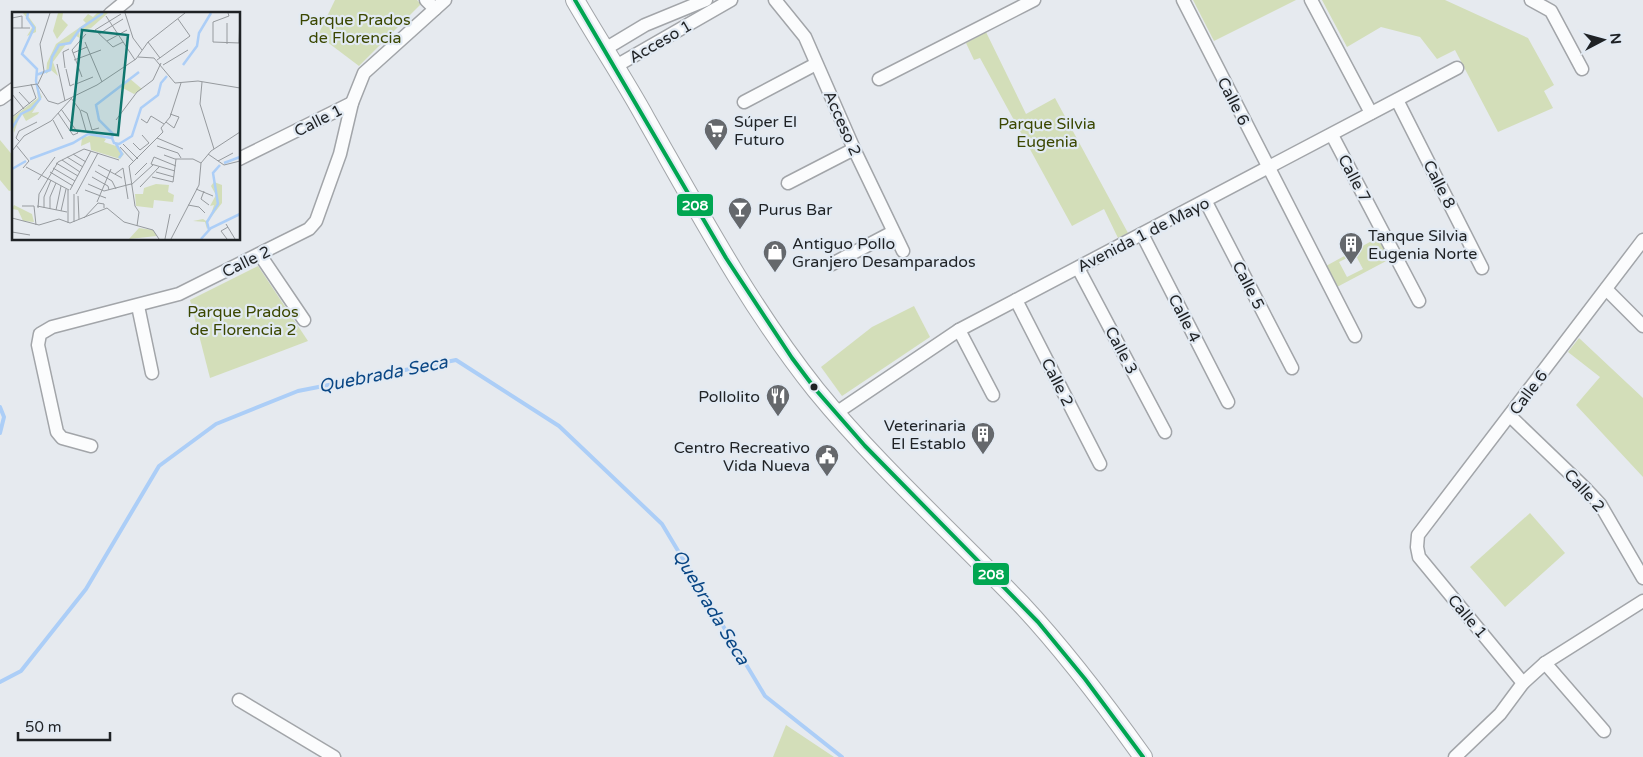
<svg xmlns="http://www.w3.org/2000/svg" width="1643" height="757" font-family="'Varela Round',sans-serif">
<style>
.green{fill:#d3deb9;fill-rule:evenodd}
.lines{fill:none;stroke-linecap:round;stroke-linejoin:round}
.stream{stroke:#accef7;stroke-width:4}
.minor-casing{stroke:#a2a5a9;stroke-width:15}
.secondary-casing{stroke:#a2a5a9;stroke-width:20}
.minor{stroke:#fbfcfd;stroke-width:12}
.secondary{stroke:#fbfcfd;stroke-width:18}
.bus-1-casing{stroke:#e2eaf3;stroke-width:8}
.bus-1{stroke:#00a651;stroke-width:4}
.bus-dot{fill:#1f2225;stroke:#e2eaf3;stroke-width:2}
.labels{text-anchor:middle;stroke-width:4.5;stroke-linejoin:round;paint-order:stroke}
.park-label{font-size:16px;fill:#3b4700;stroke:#e2eaf3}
.street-label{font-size:16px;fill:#1f2225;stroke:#e2eaf3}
.poi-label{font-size:16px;fill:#1f2225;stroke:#e2eaf3;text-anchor:start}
.water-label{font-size:18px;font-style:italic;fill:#0a4785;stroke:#e2eaf3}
.inset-river{fill:none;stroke:#accef7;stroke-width:2.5}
.inset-road{fill:none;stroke:#969a9e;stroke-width:1}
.view{fill:#0f766e;fill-opacity:0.15;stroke:#0f766e;stroke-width:2.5}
.inset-edge{fill:none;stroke:#1f2225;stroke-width:2.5}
.line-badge{stroke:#e2eaf3;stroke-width:2}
.badge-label{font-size:14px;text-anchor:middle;font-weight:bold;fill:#fff}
</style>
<rect width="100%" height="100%" fill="#e6eaef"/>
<g class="green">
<path d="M335 0H417L421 4 359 66 318 35Z"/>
<path d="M1193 0H1296L1214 41Z"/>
<path d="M1322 0H1445L1528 38 1554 85 1544 91 1553 108 1498 132 1455 50 1437 59 1420 37 1381 27 1347 47Z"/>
<path d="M986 32 1026 114 1055 98 1128 233 1118 238 1104 209 1072 226 980 58 974 60 966 43Z"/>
<path d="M0 140 14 157V190L9 191 0 180Z"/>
<path d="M1379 237 1390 259 1337 287 1326 266ZM1355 254 1363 269 1347 277 1339 262Z"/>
<path d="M258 266 308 341 210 378 190 300Z"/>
<path d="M914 306 930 337 842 396 821 367 872 327Z"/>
<path d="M1579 338 1643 398V477L1576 405 1600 377 1568 352Z"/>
<path d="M1530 513 1565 553 1505 607 1470 567Z"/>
<path d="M786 725 834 757H773Z"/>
</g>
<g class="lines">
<g class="stream">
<path d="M0 407 4 417 0 433"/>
<path d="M0 682 21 671 86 589 159 466 216 424 298 391 456 360 559 426 662 524 765 696 842 757"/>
</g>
<g class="minor-casing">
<g id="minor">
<path d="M426 0 435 9"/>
<path d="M775 0 805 37 854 149 903 251"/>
<path d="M1183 0 1355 336"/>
<path d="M1311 0 1371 113"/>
<path d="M1531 0 1551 11 1582 69"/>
<path d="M110 14 127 0"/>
<path d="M605 49 645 25 706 0"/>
<path d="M616 66 731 0"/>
<path d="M879 79 1034 0"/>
<path d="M0 99 14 89"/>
<path d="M1397 100 1482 268"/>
<path d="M744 102 816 64"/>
<path d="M1332 135 1419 301"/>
<path d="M239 159 352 103"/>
<path d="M788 183 854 149"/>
<path d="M1206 202 1292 368"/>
<path d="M1142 234 1228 402"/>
<path d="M260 255 304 320"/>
<path d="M832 264 893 232"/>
<path d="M1078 268 1165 432"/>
<path d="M1606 289 1643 326"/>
<path d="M1016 300 1100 464"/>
<path d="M138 306 152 373"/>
<path d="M959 330 993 395"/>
<path d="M836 413 959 330 1457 68"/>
<path d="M1510 416 1586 489 1600 504 1643 578"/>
<path d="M91 446 62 438 57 432 38 345 40 334 52 327 179 294 309 229 316 221 340 154 352 103 364 73 445 0"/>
<path d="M1545 663 1604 731"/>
<path d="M1523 683 1419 557 1417 547 1418 535 1643 240"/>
<path d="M239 700 334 757"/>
<path d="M1455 757 1500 714 1523 683 1545 663 1643 601"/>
</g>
</g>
<g class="secondary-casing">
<path id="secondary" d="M575 0C598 40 624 79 646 119 699 212 749 306 816 390 878 466 953 533 1021 604 1066 652 1105 704 1143 757"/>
</g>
<use href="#minor" class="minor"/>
<use href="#secondary" class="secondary"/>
<g class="bus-1-casing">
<path id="bus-1" d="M575 0 726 258 792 358 816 390 865 446 1038 622 1085 679 1143 757"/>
</g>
<use href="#bus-1" class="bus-1"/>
</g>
<defs>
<g id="supermarket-pin" transform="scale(1.25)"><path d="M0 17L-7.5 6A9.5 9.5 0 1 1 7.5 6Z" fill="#65686c" stroke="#e2eaf3"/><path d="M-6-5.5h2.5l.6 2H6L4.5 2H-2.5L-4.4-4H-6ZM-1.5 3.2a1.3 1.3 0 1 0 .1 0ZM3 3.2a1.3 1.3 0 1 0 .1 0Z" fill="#fff"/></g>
<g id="bar-pin" transform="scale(1.25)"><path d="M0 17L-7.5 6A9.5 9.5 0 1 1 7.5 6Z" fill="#65686c" stroke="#e2eaf3"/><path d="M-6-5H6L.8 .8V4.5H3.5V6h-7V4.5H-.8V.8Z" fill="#fff"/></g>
<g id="building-pin" transform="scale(1.25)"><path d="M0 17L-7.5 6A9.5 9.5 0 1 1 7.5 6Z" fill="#65686c" stroke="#e2eaf3"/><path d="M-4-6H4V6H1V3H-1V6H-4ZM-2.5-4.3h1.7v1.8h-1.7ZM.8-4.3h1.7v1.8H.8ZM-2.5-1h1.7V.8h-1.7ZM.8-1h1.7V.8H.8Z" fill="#fff"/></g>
<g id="shop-pin" transform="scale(1.25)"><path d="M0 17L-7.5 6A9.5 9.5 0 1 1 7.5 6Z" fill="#65686c" stroke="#e2eaf3"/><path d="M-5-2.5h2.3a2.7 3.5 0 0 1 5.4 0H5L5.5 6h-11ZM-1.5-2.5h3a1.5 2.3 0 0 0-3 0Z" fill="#fff"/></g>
<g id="restaurant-pin" transform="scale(1.25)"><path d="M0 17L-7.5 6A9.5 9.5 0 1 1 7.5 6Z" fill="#65686c" stroke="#e2eaf3"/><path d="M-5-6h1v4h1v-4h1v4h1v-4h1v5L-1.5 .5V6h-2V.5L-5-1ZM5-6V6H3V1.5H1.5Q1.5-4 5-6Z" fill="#fff"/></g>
<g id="civic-pin" transform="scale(1.25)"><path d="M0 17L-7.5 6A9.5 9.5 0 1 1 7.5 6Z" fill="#65686c" stroke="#e2eaf3"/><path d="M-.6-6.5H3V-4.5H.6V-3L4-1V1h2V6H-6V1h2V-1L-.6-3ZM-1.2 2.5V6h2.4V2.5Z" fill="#fff"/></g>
</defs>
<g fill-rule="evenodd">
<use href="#supermarket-pin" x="716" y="130"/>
<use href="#bar-pin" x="740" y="209"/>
<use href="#building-pin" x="1351" y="244"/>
<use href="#shop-pin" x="775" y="252"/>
<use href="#restaurant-pin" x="778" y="396"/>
<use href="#building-pin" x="983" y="434"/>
<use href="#civic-pin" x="827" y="456"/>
</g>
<circle class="bus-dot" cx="814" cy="387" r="4.5"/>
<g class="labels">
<g class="park-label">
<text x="355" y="25">Parque Prados<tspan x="355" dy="18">de Florencia</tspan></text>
<text x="1047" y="129">Parque Silvia<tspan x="1047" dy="18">Eugenia</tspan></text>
<text x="243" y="317">Parque Prados<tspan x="243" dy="18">de Florencia 2</tspan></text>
</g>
<g class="street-label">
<text transform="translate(660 41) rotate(-30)" y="6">Acceso 1</text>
<text transform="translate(1234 101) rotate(63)" y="6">Calle 6</text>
<text transform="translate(318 120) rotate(-27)" y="6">Calle 1</text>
<text transform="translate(843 123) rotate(66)" y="6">Acceso 2</text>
<text transform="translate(1355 178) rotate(62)" y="6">Calle 7</text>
<text transform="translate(1440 184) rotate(63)" y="6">Calle 8</text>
<text transform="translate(1143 234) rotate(-27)" y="6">Avenida 1 de Mayo</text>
<text transform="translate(246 261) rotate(-26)" y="6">Calle 2</text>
<text transform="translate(1249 285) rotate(63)" y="6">Calle 5</text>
<text transform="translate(1185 318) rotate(63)" y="6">Calle 4</text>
<text transform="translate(1122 350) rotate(62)" y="6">Calle 3</text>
<text transform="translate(1058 382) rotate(63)" y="6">Calle 2</text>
<text transform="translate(1528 392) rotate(-53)" y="6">Calle 6</text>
<text transform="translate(1585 490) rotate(48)" y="6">Calle 2</text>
<text transform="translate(1468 616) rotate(50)" y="6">Calle 1</text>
</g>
<g class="poi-label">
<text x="734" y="127">Súper El<tspan x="734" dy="18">Futuro</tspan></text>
<text x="758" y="215">Purus Bar</text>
<text x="1368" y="241">Tanque Silvia<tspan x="1368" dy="18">Eugenia Norte</tspan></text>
<text x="792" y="249">Antiguo Pollo<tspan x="792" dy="18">Granjero Desamparados</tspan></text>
<text x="760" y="402" text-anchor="end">Pollolito</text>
<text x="966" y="431" text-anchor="end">Veterinaria<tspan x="966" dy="18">El Establo</tspan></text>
<text x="810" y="453" text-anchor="end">Centro Recreativo<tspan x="810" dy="18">Vida Nueva</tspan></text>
</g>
<g class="water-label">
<text transform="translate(383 374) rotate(-11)" y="6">Quebrada Seca</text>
<text transform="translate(711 607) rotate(59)" y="6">Quebrada Seca</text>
</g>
</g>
<g transform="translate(12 12)">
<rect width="228" height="228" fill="#e6eaef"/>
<path d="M0 1H17L16 4 24 15V20L15 24 21 14 11 1ZM46 1H51L50 7 56 13 45 27 41 19ZM85 1H96L79 16 67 19 68 26 64 24 59 32 55 31 41 50 46 64 39 58 34 62 35 51 44 32 74 11 71 8 76 2 81 5ZM117 66 130 77 122 82 109 75ZM24 72 30 85 20 101 27 100 26 102 14 109 9 100 2 121 0 106 26 86ZM84 122 94 127 92 130 104 134 112 142 108 147 79 138 78 130 69 134 70 126ZM202 170 210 173V191L196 209 195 217 193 210 181 209 191 207 194 209 198 206 202 193 198 194 204 183 199 174ZM144 172 157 173 156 180 162 183 161 190 142 188 141 196 124 194 123 182H131L132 176ZM2 193 20 202 22 210 11 209 6 198 0 197ZM127 216 141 218 145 224 117 227Z" fill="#d3deb9"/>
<path class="inset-river" d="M171 53 185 34 187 21 199 1M24 63 38 58 40 45 47 33 58 31 68 17 91 1M0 116 9 102 19 97 28 87 24 69 25 57 10 42 22 16 15 6 16 1M100 126 102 131 107 132 120 124 129 96 146 83 149 71 155 64M104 132 110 142 107 146M18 147 61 131 76 122 100 126 101 122 87 108 84 93 127 60M212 151 228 145M0 157 14 149M197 218 195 210 206 192 201 161 208 153M189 227 199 216 228 202"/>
<path class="inset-road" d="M113 1 121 26 130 38M216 1 217 4 201 10V30L228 31M109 2 83 18 101 35 111 30M94 4 123 48M0 6 10 4V16M0 16H18M87 22 111 7M95 29 115 18M73 30 90 70M136 30 148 46M227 31 228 5M215 32V11M61 41 75 35M126 45 142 46 163 71 186 69 228 76M62 48 89 38M145 48 178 24 166 7M45 52 53 89M151 53 176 38M53 56 51 40 57 37M54 57 58 74 62 72M70 65 60 38 74 22M190 70 188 92 202 137M26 72 32 59 28 32 38 1M64 72 81 65M0 76 25 72 36 89 46 92 85 73 124 47 136 30 173 1M7 80 18 92M0 82 12 97M59 86 68 98 74 119M69 98 75 101 80 118 87 116M46 101 61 123 66 121 49 97M0 105 24 86 19 72M129 107 135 111 139 104 152 112M41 108 51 127M104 108 125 80 141 68 149 51M154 110 162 116 167 105 158 102M145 126 171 137M7 129 4 126 7 119 25 110M121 131 128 138 137 131 130 123M111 132 126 147M4 133 17 149 11 156M145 134 166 141 169 146M108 135 122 150M0 139 12 124 39 109 59 87M61 142 74 150M196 142 212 153 228 149M152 143 163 147H181L189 151M55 145 71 155M50 148 68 160M206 149 221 141M44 151 66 164M86 153 110 166M14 155 57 178M41 156 63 169M83 159 100 169 104 177M163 159 139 152 142 145 164 154M38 160 61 174M144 160 162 165M103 162 111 156 116 187M123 163 135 151M80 165 96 174 97 178M140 165 161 170 164 147M26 168 43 145M76 172 92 179 119 172M119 173 141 153M128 175 147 155M184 177 201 184M56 178V211M58 178 79 139M73 178 94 186M192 179 189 187 197 193M64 182 86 141M66 184 67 207M85 190 99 157M176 193 187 195 193 201M10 194H22L24 213M25 194 55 200M26 196 27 182 46 150 72 137 107 148M32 196V185L39 168M38 197V185L44 171M44 198 49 174M49 199 54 177M0 206 27 213 47 207 58 211 95 196 112 210 141 218 147 227M72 206 86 191 92 192V196M62 210V182M214 212 223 227M125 214 127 200 123 194 117 154 151 120 149 116 158 105 169 71M0 220 18 223M153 227 158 202M159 227 187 173 189 151 199 139 228 120M215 227 209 219 216 215"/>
<path class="view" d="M70 18 116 23 106 123 59 118Z"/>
<rect width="228" height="228" class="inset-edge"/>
</g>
<g class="line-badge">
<rect x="676" y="193" width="38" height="24" rx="5" fill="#00a651"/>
<rect x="972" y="562" width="38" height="24" rx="5" fill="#00a651"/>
</g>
<g class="badge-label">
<text x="695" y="210">208</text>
<text x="991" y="579">208</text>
</g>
<g transform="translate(1603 40) rotate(84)" stroke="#e2eaf3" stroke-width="4" paint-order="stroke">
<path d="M0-4L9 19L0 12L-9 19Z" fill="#1f2225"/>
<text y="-8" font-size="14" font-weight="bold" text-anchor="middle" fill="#1f2225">N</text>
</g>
<path d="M18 732v8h92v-8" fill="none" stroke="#1f2225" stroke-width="2.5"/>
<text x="25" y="732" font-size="15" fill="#1f2225" stroke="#e2eaf3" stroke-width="4" paint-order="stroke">50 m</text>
</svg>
